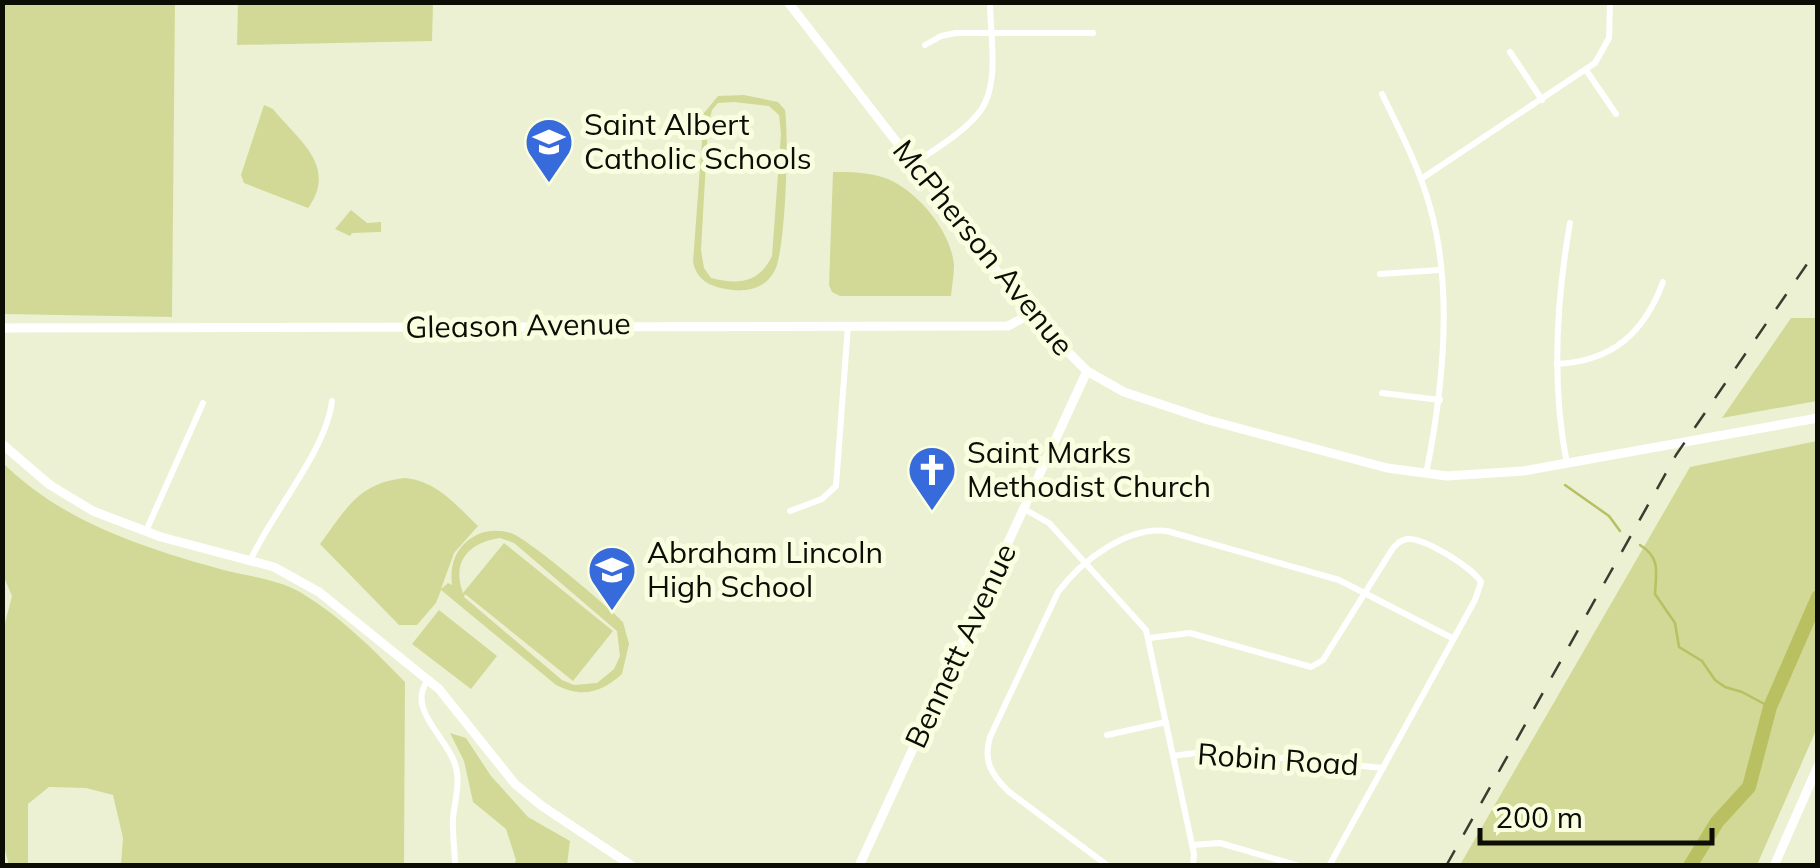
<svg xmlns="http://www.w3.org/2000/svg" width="1820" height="868" font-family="Mulish,sans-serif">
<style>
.green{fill:#d2d996;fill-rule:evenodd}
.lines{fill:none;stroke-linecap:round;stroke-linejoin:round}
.stream{stroke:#b8c062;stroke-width:2.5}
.river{stroke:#b8c062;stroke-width:14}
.street{stroke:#fff;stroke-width:6}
.secondary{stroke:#fff;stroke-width:9}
.rail{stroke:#3a3c2f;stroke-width:2.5;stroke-dasharray:18 18;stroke-linecap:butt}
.labels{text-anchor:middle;stroke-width:10;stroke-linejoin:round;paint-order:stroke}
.poi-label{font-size:30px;fill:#0c0d05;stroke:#fafee1;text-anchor:start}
.street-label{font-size:30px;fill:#0c0d05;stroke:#fafee1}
</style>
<rect width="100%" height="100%" fill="#edf1d3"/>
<g class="green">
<path d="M3 2 175 3 172 317 3 314Z"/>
<path d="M238 3H433L432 41 237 45Z"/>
<path d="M744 95 778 102 785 110C789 135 786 253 774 272 765 289 744 293 726 289 709 286 697 280 693 262L704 113 718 96ZM734 102 769 106 779 115 781 134 772 256C759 283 739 285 711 278L704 268 701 250 708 126 712 110 718 103Z"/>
<path d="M264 105 273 109C299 141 338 166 308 208L244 183 241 175Z"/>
<path d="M833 172C852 172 870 172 888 179 918 192 951 231 954 265 954 275 952 286 951 296H840L832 292 829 285Z"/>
<path d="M351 210 367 223 381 222V232L352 233 350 236 335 229Z"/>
<path d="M1791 318H1817V401L1722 418Z"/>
<path d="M1817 441V728L1757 865H1460L1690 467Z"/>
<path d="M2 462C61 521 141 547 220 569 245 576 278 579 300 592 340 616 373 649 405 682L404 865H121L123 838 113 795 86 788 49 787 28 804V865H9L2 839V635L12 596 3 575Z"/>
<path d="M406 478C438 482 456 505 478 526L454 553 441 589 448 583 452 585C450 569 453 554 466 542 478 531 495 528 511 533 527 538 609 607 623 622L629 644 622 674C601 693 582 698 556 685L441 590 436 603 417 625H399L320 544C346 509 359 482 406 478ZM500 538 514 543 617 631 620 656 614 669 597 683 574 685 562 680 464 597 465 594 573 681 613 631 504 543 463 593C451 561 470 542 500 538Z"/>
<path d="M439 610 497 656 471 689 412 644Z"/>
<path d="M450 733 466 738 491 776 528 817 570 841 567 865H514L516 860 506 829 473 802 464 761Z"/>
</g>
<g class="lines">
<g class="stream">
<path d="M1565 485 1609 516 1620 531"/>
<path d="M1640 545C1661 558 1656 572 1655 594L1675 623 1679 647 1702 661 1715 680 1725 687 1742 692 1770 707"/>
</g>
<path class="river" d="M1690 866 1717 822 1749 787 1770 707 1818 597"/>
<g class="street">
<path d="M925 45 941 36 956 33H1093"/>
<path d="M1510 52 1542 100"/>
<path d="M1586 70 1616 114"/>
<path d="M1382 94C1400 131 1419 167 1430 207 1454 291 1443 390 1426 474"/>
<path d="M913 164C935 149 965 132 981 110 1000 83 990 34 990 2"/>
<path d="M1421 179 1595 63 1609 38 1610 2"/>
<path d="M1380 274 1440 270"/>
<path d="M1557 364C1613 361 1644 333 1663 282"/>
<path d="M1382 393 1440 400"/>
<path d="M1567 464C1551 384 1556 303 1570 223"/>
<path d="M1024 509 1049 523 1146 630 1194 854 1193 866"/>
<path d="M790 511 822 499 836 486 848 325"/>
<path d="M146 531 203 403"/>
<path d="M251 559C273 511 326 451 332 401"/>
<path d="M1149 638 1190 633 1311 667 1323 660 1393 548C1398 543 1401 540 1407 539 1424 537 1473 568 1481 582L1475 600 1329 866"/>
<path d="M428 680C406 709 446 736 455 764 461 782 455 799 453 818 452 834 455 850 455 866"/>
<path d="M1107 735 1166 722"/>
<path d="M1173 756 1210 751 1383 768"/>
<path d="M1192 845 1220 843 1299 866"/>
<path d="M1108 866 1008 791C991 774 983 761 990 737L1058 592C1081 561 1127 526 1167 531L1339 580 1454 639"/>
</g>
<g class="secondary">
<path d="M788 2 1030 314 1087 371 1124 392 1208 420 1387 468 1447 476 1523 471 1818 418"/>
<path d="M2 328 1008 326 1030 314"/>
<path d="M2 444 50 485 93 511 161 537 274 567 319 592 439 689 515 784 542 806 632 866"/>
<path d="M859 866 1087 371"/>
<path d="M1774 866 1818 766"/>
</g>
<path class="rail" d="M1446 866 1676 455 1818 248"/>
</g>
<defs>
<g id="school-pin" transform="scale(2.5)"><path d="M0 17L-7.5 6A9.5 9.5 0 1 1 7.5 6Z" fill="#376ada" stroke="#fafee1"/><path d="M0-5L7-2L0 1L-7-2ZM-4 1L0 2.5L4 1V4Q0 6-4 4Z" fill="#fff"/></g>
<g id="church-pin" transform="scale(2.5)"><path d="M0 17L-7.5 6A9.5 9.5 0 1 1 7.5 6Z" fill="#376ada" stroke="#fafee1"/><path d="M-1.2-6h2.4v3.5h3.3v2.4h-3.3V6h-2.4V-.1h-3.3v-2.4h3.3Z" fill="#fff"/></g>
</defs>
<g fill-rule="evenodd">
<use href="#school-pin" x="549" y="142"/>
<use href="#church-pin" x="932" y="470"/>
<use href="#school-pin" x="612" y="570"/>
</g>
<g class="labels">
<g class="poi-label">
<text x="584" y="135">Saint Albert<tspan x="584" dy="34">Catholic Schools</tspan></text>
<text x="967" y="463">Saint Marks<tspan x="967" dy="34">Methodist Church</tspan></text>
<text x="647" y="563">Abraham Lincoln<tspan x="647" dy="34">High School</tspan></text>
</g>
<g class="street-label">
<text transform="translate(983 248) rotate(51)" y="10">McPherson Avenue</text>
<text transform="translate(518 326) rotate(-1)" y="10">Gleason Avenue</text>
<text transform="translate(961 646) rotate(-65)" y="10">Bennett Avenue</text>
<text transform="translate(1278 760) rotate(4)" y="10">Robin Road</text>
</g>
</g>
<rect width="1820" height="868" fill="none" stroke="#0c0d05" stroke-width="10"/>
<path d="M1480 828v15h232v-15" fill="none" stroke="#0c0d05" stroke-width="5"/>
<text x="1495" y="828" font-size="30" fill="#0c0d05" stroke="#fafee1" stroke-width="8" paint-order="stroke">200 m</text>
</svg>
